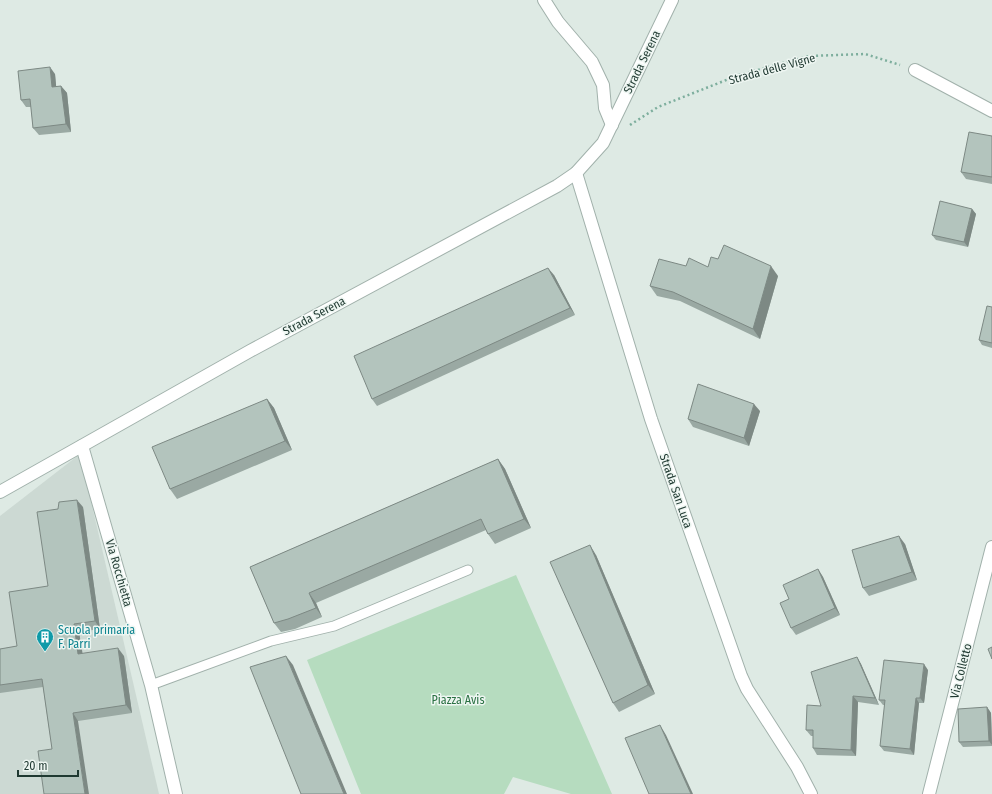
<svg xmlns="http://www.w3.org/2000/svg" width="992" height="794" font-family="'Fira Sans Condensed',sans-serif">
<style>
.built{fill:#ccd9d3}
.park{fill:#b6dcbf}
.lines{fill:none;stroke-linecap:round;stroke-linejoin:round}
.lane-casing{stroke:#a1b1ab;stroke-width:11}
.street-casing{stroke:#a1b1ab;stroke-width:14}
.path{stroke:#7dae9d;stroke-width:2.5;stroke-dasharray:2 3;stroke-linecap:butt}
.lane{stroke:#fff;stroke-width:9}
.street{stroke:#fff;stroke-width:12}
.wall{fill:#9aa9a3}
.shaded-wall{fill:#7d8984}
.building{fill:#b3c4bd;stroke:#7d8984}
.labels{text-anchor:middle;stroke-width:3;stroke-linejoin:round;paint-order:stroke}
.street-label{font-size:12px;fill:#1f3931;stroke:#eef6f2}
.culture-label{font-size:12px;fill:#0d838f;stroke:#eef6f2;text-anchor:start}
.park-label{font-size:12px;fill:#297042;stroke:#eef6f2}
</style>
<rect width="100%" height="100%" fill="#deeae4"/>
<path class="built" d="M80 454 159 794H0V516Z"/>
<path class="park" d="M516 575 612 794H571L513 777 504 794H361L307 660Z"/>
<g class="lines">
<g class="lane-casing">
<path id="lane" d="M151 685 271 641 334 626 468 570"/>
</g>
<g class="street-casing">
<g id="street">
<path d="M544 0 558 22 592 62 603 85 605 108 612 125"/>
<path d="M915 70 992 111"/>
<path d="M576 173 651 419 741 676 747 689 797 767 811 794"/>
<path d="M82 446 151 685 176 794"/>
<path d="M0 492 250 351 557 186 576 173 603 143 672 0"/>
<path d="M929 794 992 547"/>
</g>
</g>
<path class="path" d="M630 125 658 107 739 75 809 56 865 54 900 65"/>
<use href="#lane" class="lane"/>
<use href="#street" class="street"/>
</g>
<g class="wall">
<path d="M55 74 56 87 61 86 67 93 71 132 39 135 33 128 31 107H26L21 100Z"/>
<path d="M992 136V184L966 179 961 172Z"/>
<path d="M972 209 976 214 968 247 936 240 932 235Z"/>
<path d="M686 266 708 267 778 276 760 339 680 301 657 296 650 286Z"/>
<path d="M554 275 575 315 377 406 372 399Z"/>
<path d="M992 307V348L982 345 979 340Z"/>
<path d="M267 399 274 408 292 450 177 499 170 489Z"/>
<path d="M760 411 749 446 693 427 688 419Z"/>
<path d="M498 459 505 469 531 528 495 544 488 534 486 530 316 603 322 617 295 629 281 632 274 623 250 567Z"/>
<path d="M83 507 100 629 79 632 82 654 124 656 132 713 78 721 52 749 43 687 0 693V649L17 646 48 586Z"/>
<path d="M905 544 917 580 869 596 863 588Z"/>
<path d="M596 555 655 694 619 712 613 703Z"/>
<path d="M818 569 823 577 840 615 796 635 791 628Z"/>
<path d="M857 657 861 664 879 705 858 702 856 756 817 755 813 748V736H811L806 730 821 706Z"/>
<path d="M928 670 924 703H919L914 755 884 751 880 746 885 705H883L879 700Z"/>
<path d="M987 707 991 713 992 746 963 747 959 742Z"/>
</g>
<g class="shaded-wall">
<path d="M50 67 55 74 57 95 52 87Z"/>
<path d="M61 86 67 93 71 132 66 124Z"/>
<path d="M972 209 976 214 968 247 964 242Z"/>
<path d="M771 266 778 276 760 339 753 329Z"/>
<path d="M548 268 554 275 575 315 570 308Z"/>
<path d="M267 399 274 408 292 450 285 441Z"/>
<path d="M754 404 760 411 749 446 744 438Z"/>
<path d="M498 459 505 469 531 528 524 519Z"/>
<path d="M77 500 83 507 100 629 95 621Z"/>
<path d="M899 536 905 544 917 580 912 572Z"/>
<path d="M590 545 596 555 655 694 648 685Z"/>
<path d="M818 569 823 577 840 615 835 608Z"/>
<path d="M309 593 316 603 322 617 316 608Z"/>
<path d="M74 624 79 632 84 662 78 654Z"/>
<path d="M118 648 124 656 132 713 126 705Z"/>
<path d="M286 656 293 665 347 794H344Z"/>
<path d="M857 657 861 664 879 705 875 698Z"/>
<path d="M924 664 928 670 924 703 920 698Z"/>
<path d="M853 696 858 702 856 756 851 750Z"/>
<path d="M916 698 919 703 914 755 910 749Z"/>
<path d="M987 707 991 713 992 745 989 741Z"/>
<path d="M73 713 78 721 89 794H85Z"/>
<path d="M660 725 666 735 693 794H691Z"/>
</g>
<g class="building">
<path d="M50 67 52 87 61 86 66 124 33 128 30 99 21 100 18 71Z"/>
<path d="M969 132 992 136V177L961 172Z"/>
<path d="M940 201 972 209 964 242 932 235Z"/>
<path d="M724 245 771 266 753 329 673 292 650 286 659 259 686 266 689 258 708 267 711 257 718 259Z"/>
<path d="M548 268 570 308 372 399 354 356Z"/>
<path d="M987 306 992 307V343L979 340Z"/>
<path d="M698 384 754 404 744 438 688 419Z"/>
<path d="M267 399 285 441 170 489 152 447Z"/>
<path d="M498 459 524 519 488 534 481 519 309 593 316 608 288 619 274 623 250 567Z"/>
<path d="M77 500 95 621 74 624 78 654 118 648 126 705 73 713 85 794H44L38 751 52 749 42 679 0 685V649L17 646 9 592 48 586 37 512 58 509 59 502Z"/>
<path d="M899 536 912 572 863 588 852 550Z"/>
<path d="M590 545 648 685 613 703 550 562Z"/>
<path d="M818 569 835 608 791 628 780 603 789 599 783 585Z"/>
<path d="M992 647V659L988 649Z"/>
<path d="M286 656 344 794H301L250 667Z"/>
<path d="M857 657 875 698 853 696 851 750 813 748V730H806L807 705 821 706 811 672Z"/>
<path d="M884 660 924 664 920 698H916L910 749 880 746 885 700H879Z"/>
<path d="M987 707 989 741 959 742 958 709Z"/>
<path d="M660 725 691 794H649L625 738Z"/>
</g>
<defs>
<g id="building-pin" transform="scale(0.9)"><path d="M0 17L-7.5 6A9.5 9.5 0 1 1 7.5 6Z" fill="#0f9aa8" stroke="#eef6f2"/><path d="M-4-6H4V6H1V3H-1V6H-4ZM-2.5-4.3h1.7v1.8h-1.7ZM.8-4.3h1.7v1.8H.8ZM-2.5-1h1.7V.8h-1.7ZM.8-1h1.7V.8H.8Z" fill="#fff"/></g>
</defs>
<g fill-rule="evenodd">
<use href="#building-pin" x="45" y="637"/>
</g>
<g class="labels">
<g class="street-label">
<text transform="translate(642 62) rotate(-64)" y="4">Strada Serena</text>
<text transform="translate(772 69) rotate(-15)" y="4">Strada delle Vigne</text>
<text transform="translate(314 316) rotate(-28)" y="4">Strada Serena</text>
<text transform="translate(676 491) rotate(71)" y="4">Strada San Luca</text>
<text transform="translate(119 573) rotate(74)" y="4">Via Rocchietta</text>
<text transform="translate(961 671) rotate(-76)" y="4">Via Colletto</text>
</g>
<g class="culture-label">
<text x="58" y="634">Scuola primaria<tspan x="58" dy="14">F. Parri</tspan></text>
</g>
<g class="park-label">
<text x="458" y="704">Piazza Avis</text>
</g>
</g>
<path d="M18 770v6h60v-6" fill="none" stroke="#1f3931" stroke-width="2"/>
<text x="24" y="770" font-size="12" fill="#1f3931" stroke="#eef6f2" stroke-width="3" paint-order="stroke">20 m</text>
</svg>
